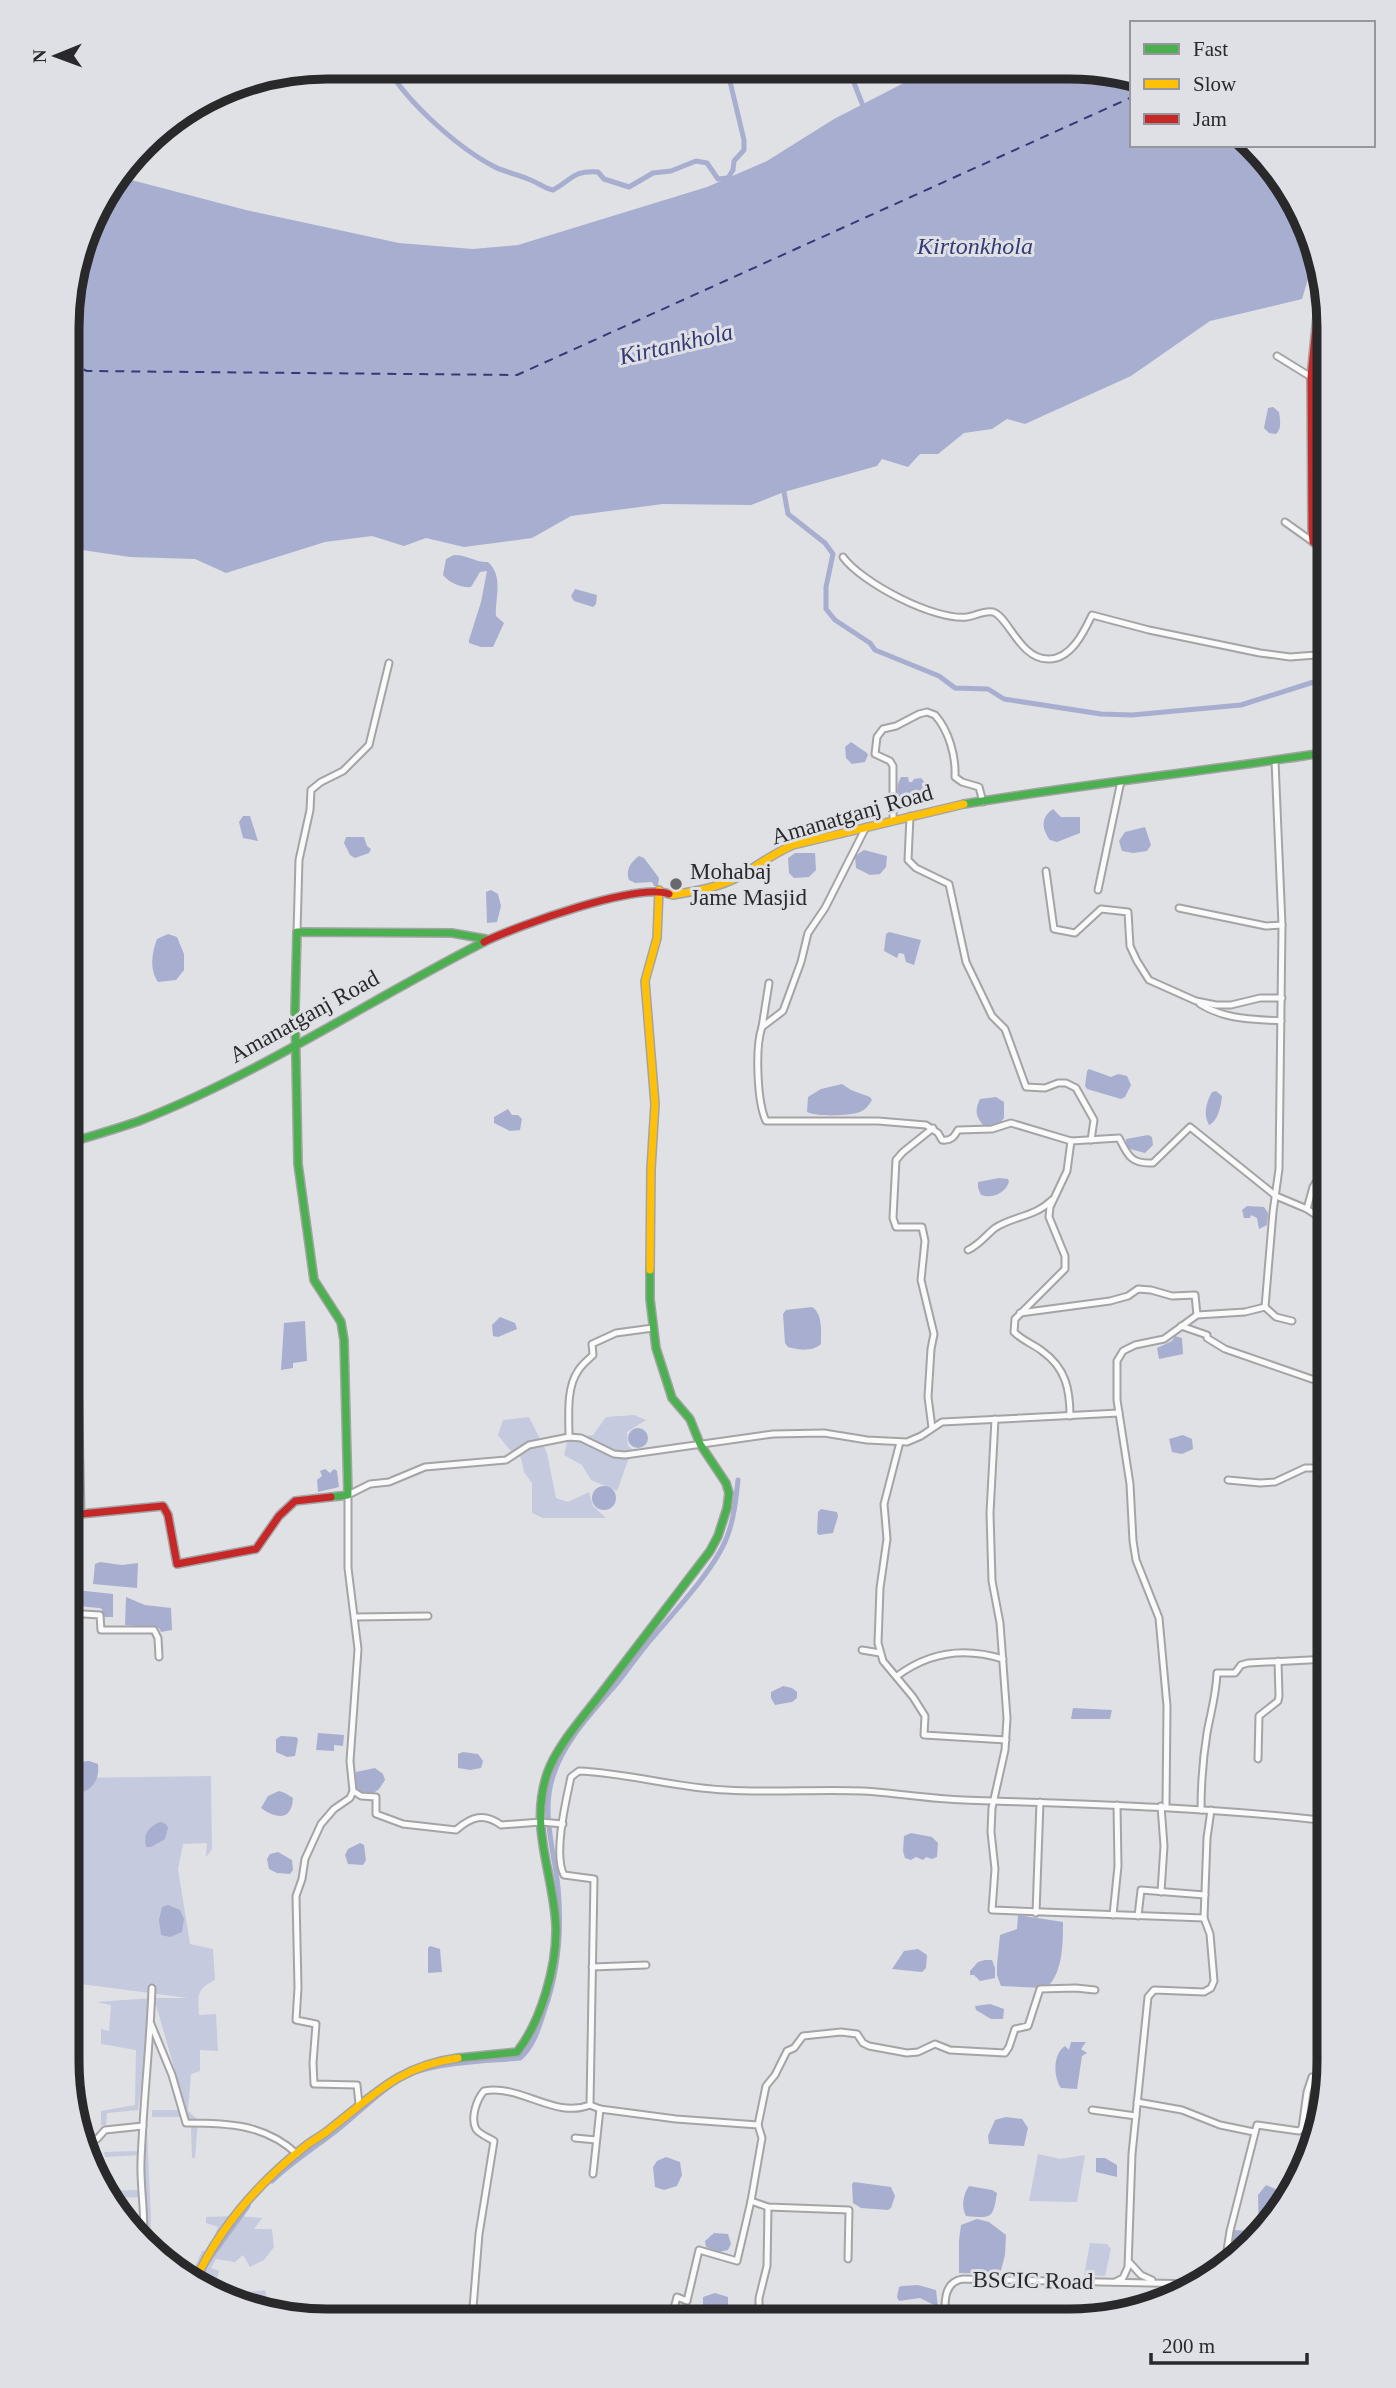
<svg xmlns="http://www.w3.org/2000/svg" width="1396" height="2388" font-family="'Times New Roman',serif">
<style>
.green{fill:#c6cade}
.water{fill:#a8aed0}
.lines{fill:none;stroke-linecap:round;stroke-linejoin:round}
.canal{stroke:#a8aed0;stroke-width:5}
.ferry{stroke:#353a76;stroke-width:2;stroke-dasharray:9 7;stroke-linecap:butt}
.street-casing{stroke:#a4a4a6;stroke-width:9}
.fast-casing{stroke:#a4a4a6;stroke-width:10}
.slow-casing{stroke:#a4a4a6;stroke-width:10}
.jam-casing{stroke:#a4a4a6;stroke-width:10}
.street{stroke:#fafafb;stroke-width:5}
.fast{stroke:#4caf50;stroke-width:7}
.slow{stroke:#ffc107;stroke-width:7}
.jam{stroke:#c62828;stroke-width:7}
.poi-dot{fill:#69696c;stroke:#dfe0e5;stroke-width:2.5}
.labels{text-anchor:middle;stroke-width:6;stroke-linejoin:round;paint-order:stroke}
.street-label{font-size:23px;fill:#29292b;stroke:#dfe0e5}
.poi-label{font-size:23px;fill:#29292b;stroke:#dfe0e5;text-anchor:start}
.water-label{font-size:24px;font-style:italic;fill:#353a76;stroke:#dfe0e5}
.rim{fill:none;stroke:#29292b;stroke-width:9}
</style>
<rect width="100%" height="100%" fill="#e0e1e4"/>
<g class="green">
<path d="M634 1415 646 1420 627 1432 628 1446 632 1449 617 1491 591 1480 582 1465 564 1455 568 1439 593 1435 606 1417Z"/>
<path d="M529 1417 547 1453 556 1498 568 1502 589 1492 593 1506 606 1518H543L532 1513V1483L524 1472 521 1458 509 1449 498 1435 503 1420Z"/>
<path d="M211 1776 212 1849 206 1857 207 1843 183 1844 178 1869 190 1944 213 1949 215 1980C196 1989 198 1996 199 2015L216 2014 218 2051 200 2050V2071L191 2074 188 2111 198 2120 195 2158H192L191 2127 182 2125 181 2117H152V2110H181L180 2088 154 1998H188L81 1984 80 1966 76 1956 67 1960V1842L79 1837 83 1815 76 1813 67 1816V1778Z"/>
<path d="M153 1998 138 2110 107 2113 106 2125H101V2111L135 2105 136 2050 101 2044V2029L109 2031 111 2005 96 2002Z"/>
<path d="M147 2130 151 2219 150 2250 137 2237 138 2219H141V2197L109 2198 107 2191 138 2190 141 2155 105 2157 104 2152 137 2151Z"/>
<path d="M1038 2154 1060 2159 1085 2155 1077 2202 1029 2201Z"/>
<path d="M236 2216 262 2218 254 2229H272L274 2247 264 2260 250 2267 243 2255 235 2262 216 2259 211 2268 219 2271 217 2278 210 2279 211 2274 204 2280 207 2290 229 2294 265 2290 270 2313 261 2311V2302C228 2305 228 2303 200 2286L204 2270 199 2286 194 2282 193 2271 202 2251 209 2250 218 2227 206 2223V2217Z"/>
<path d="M1090 2243 1107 2244 1111 2249 1105 2276 1084 2275Z"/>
</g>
<g class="water">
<path d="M929 70 1120 71 1132 75V145H1253L1285 182 1316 243 1320 267 1311 269 1302 299 1210 321 1131 376 1025 424 1007 419 992 429 964 433 938 454H920L908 467 882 459 877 466 784 492 751 505 663 504 571 516 532 538 464 547 426 538 404 546 372 536 325 542 226 573 195 559 130 557 68 548 69 293 93 211 120 177 246 210 399 243 473 249 518 245 707 187 767 161 834 119Z"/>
<path d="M1273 407 1279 412C1280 419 1282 429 1276 434L1269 433 1264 428 1268 408Z"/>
<path d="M454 555C468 555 476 563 488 562 504 577 495 597 496 616L504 623 493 647H481L469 643V640L481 602 487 571 480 572 471 587C462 588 449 583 443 575L446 559Z"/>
<path d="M575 589 597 595 596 604 593 607 574 601 571 596Z"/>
<path d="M851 742 867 753 868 755 865 762 852 764 846 758 845 747Z"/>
<path d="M901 777H908L909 782H912L914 779 921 778 926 784V788L909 802 902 803C896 796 896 785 901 777Z"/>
<path d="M1053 809 1061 817H1080V833L1057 842 1050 840C1042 829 1040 818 1053 809Z"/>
<path d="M243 816H250L258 841 243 838 239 822Z"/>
<path d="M1145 827 1151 845 1147 851 1133 853 1122 851 1119 841 1125 832Z"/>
<path d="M346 837H364L367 846 371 849 369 853 355 858 350 855 344 843Z"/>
<path d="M864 850 887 856 886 867 880 874 870 875 856 868 855 856Z"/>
<path d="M795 853H815L816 870 809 877 794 878 789 873 788 858Z"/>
<path d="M639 856 644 858 659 878 658 886H654L652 882 635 883 629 880C625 870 631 862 639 856Z"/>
<path d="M491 890 498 894 501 906 497 922 487 923 486 892Z"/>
<path d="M889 932 921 940 914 965 906 962 904 954 899 953 897 958 884 951 886 934Z"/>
<path d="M168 934 177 937 184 954V970L176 980 158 982C149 969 152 953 157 939Z"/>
<path d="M1089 1069 1111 1077 1118 1074 1127 1076 1131 1085 1125 1097 1121 1099 1087 1089 1085 1086 1087 1071Z"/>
<path d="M842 1084 851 1090 870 1097 872 1100C869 1105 865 1110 860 1112 849 1116 817 1117 807 1112L808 1097 821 1089Z"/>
<path d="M1216 1091 1222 1096C1221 1106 1218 1121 1209 1125 1203 1115 1206 1102 1212 1092Z"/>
<path d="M996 1097 1004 1102V1118L1001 1122 985 1127C976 1118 974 1111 980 1099Z"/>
<path d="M508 1109 512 1115H518L522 1119 520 1130 510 1131 494 1123V1117Z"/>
<path d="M1148 1135 1152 1137 1153 1145 1145 1153 1126 1148V1139Z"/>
<path d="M999 1178 1008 1179 1009 1182C1005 1193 993 1199 981 1195L978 1188V1182Z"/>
<path d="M1247 1206 1264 1207 1268 1213 1267 1225 1259 1229 1257 1218 1251 1215 1250 1218H1244L1242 1210Z"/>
<path d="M812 1307C823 1314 821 1332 821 1344 812 1352 798 1350 788 1347L785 1343 783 1314 786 1310Z"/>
<path d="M500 1317 515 1323 517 1329 498 1337 493 1336 492 1325Z"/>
<path d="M305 1321 307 1361 293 1363V1368L281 1370 284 1323Z"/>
<path d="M1175 1336 1182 1338 1183 1354 1159 1359 1157 1348 1172 1341Z"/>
<circle cx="638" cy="1438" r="10"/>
<path d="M1183 1435 1192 1439 1193 1449 1182 1454 1172 1452 1169 1439Z"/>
<path d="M325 1469 330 1473 334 1469 337 1471 339 1487 318 1492 317 1480 322 1476 320 1471Z"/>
<circle cx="604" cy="1498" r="12"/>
<path d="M821 1509 837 1512 838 1516 833 1533 819 1535 817 1533 818 1512Z"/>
<path d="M100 1562 122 1565 138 1563 137 1588 93 1584 95 1564Z"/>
<path d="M67 1589 113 1594V1617H103L102 1609 99 1608 67 1605Z"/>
<path d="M126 1597 145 1605 171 1608 172 1630 161 1632 159 1628 125 1625Z"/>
<path d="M783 1686 792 1688 797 1692V1698L792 1702 775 1705 771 1698V1692Z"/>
<path d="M1073 1708 1112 1710 1110 1719H1071Z"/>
<path d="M318 1733 344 1735 343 1746 334 1745V1751L316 1750Z"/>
<path d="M281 1736 296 1737 298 1739 295 1756 287 1757 276 1752V1739Z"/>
<path d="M463 1752 478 1754 483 1761 481 1768 470 1770 458 1768V1754Z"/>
<path d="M89 1761 98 1764C100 1785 87 1796 67 1792V1763Z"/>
<path d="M375 1768 383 1774 385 1780 379 1789 371 1795 356 1791V1772Z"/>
<path d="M279 1791 285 1793 293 1798C292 1821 276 1819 261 1808L268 1796Z"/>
<path d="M160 1822 166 1824 168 1828 165 1839 151 1847H146C143 1834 148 1827 160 1822Z"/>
<path d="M911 1833 932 1837 938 1843 937 1857 932 1859 926 1857 923 1860 916 1857 911 1860 905 1858 903 1851 904 1836Z"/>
<path d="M360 1843 364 1845 366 1860 363 1865 348 1864 345 1855 348 1849Z"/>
<path d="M278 1852 292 1860 293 1870 290 1874 277 1873 269 1869 267 1859 270 1854Z"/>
<path d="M168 1905 180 1910 184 1919 182 1932 170 1937 161 1935 159 1920 162 1907Z"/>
<path d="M1018 1915 1063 1922C1063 1943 1063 1974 1046 1988L1001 1986 997 1975V1965L1000 1935 1017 1929Z"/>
<path d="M430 1946 440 1949 442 1972 428 1973V1948Z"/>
<path d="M918 1949 927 1955 926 1968 922 1972 892 1969 904 1951Z"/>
<path d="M985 1960H992L995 1968V1978L980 1981 974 1975H970V1971L978 1962Z"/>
<path d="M990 2004 1004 2009 1003 2019H991L976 2010 975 2006Z"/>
<path d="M1071 2042H1086L1081 2049 1087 2053 1082 2056 1077 2089 1061 2088C1053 2076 1053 2054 1065 2046L1069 2050Z"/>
<path d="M1006 2117 1022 2119 1028 2128 1024 2146 989 2144 988 2136 995 2120Z"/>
<path d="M666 2157 680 2162 682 2175 677 2186 664 2190 655 2187 653 2167 657 2161Z"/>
<path d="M1096 2158H1105L1117 2165V2177L1096 2172Z"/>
<path d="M854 2182 891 2187 895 2196 891 2208 888 2210 861 2208 853 2203 852 2184Z"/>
<path d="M1266 2185 1289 2195 1291 2193 1276 2219 1259 2237 1258 2195Z"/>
<path d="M969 2186 992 2190 997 2193C993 2220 991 2218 966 2216 961 2207 963 2194 969 2186Z"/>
<path d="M977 2219 989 2222 1006 2235 1005 2255 1000 2274 959 2273V2240L961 2225Z"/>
<path d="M1234 2230 1255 2231V2240L1228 2268 1229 2251Z"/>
<path d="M714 2233 728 2234 731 2244 728 2250 719 2252 706 2247 705 2241Z"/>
<path d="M902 2286 918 2285 936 2290 938 2307 920 2298 899 2301 897 2297 899 2287Z"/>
<path d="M715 2293 728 2297V2310C721 2318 710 2314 703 2307V2297Z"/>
</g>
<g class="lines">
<g class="canal">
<path d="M387 67C407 102 457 147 493 166 504 172 517 174 528 179 537 182 544 188 553 190 572 180 573 170 598 172L604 179 629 187 653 173 671 171 696 161 707 163 718 179 728 178"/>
<path d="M727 69 744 140V150L734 161 733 170 728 178 729 180"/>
<path d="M849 70 865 111"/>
<path d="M784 492 788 514 825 543 833 554 826 587V609L835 620 870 643 875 650 939 676 955 688 988 689 1004 699 1101 714 1132 715 1241 705 1320 680"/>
<path d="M272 2181C292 2162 314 2148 336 2131 361 2112 384 2085 413 2073 441 2062 490 2061 520 2058 533 2047 539 2028 544 2012 559 1971 562 1930 558 1887 554 1850 541 1812 553 1776 564 1742 589 1716 612 1689 625 1675 635 1658 648 1643 672 1614 714 1571 727 1537 734 1519 736 1499 738 1480"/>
<path d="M199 2286 205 2265 248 2206"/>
</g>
<path class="ferry" d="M69 363 87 371 517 375 1132 97"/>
<g class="street-casing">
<g id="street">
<path d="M1277 356 1311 377"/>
<path d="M1311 383 1329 396"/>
<path d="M1285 522 1313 542"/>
<path d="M843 557C862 583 935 621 967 617 975 616 984 610 993 612 1008 616 1020 660 1049 659 1071 659 1084 632 1092 615L1149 630 1260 653 1290 657 1329 654"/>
<path d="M910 816 908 860 916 868 949 884 966 962 992 1016 1005 1029 1026 1087 1045 1088 1058 1083H1066L1076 1088 1094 1120 1091 1140"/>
<path d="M893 820V766L890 761 875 754 877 737 883 729 896 726 919 714 927 712 935 715C949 731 956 756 955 777L962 782 979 787 983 802"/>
<path d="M866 827 825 908 808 933 801 962 783 1011 762 1027C755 1047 757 1102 766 1121H878L926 1125 938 1133 942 1140C951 1141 954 1137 958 1130L992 1129 1011 1123 1071 1141 1119 1138C1128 1156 1131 1164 1153 1163L1190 1127 1276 1196 1307 1209 1329 1224"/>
<path d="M1046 871 1054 929 1075 933 1101 909 1128 912 1130 946 1137 961 1149 980 1196 1001 1216 1005H1231L1260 998H1282"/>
<path d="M1098 890 1121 781"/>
<path d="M1179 908 1266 926 1282 925"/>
<path d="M297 932 299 860 310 810 311 790 321 782 343 771 369 745 389 663"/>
<path d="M1200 1004C1226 1020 1252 1019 1281 1021"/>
<path d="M762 1027 769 983"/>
<path d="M1307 1209 1313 1187 1318 1179 1329 1182"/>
<path d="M968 1250C980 1244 985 1236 995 1228 1013 1216 1035 1217 1052 1200"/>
<path d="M1265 1307 1273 1212 1279 1169 1282 925 1275 761"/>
<path d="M1020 1313 1110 1301 1128 1296 1138 1289 1151 1290 1172 1296 1195 1295 1197 1315"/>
<path d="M1181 1326 1207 1335V1338L1225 1349 1329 1385"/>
<path d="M1070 1416C1070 1390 1066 1368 1042 1351 1033 1344 1023 1341 1014 1332L1015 1319 1065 1269V1256L1049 1217 1050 1207 1067 1171 1071 1141"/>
<path d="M995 1419 990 1513 992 1581 1000 1623 1007 1718 1005 1750 992 1808 991 1832 995 1869 992 1910 1204 1918"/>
<path d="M932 1428 928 1397 931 1349 934 1334 921 1280 925 1241 922 1227H896L893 1218 896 1160 903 1152 933 1128"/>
<path d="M569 1437C569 1417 566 1388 578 1371 582 1364 588 1360 593 1355L592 1344 616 1333 653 1328"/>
<path d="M900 1442 884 1504 887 1539 880 1588 878 1643 883 1661 913 1697 925 1716 924 1735 1006 1740"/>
<path d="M1228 1480 1260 1483 1275 1482 1305 1468H1329"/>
<path d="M67 1516 81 1514 78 1371"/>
<path d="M67 1613 100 1615 101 1630H154L158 1638 159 1657"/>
<path d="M355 1617 428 1616"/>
<path d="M862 1650 880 1653"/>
<path d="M897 1676C929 1652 965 1647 1003 1659"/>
<path d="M1258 1759 1259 1716 1278 1701 1279 1696 1278 1661"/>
<path d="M353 1791 361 1796 376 1797V1814L403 1824 456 1830C471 1817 484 1812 501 1825L541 1822 563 1824"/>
<path d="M1166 1807 1167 1706 1159 1618 1136 1560 1133 1541 1130 1484 1117 1400V1361L1123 1351 1135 1345 1164 1339 1197 1315 1245 1312 1265 1307 1276 1317 1292 1321"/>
<path d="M1201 1810C1201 1784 1203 1758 1207 1733 1211 1711 1216 1696 1217 1673H1235L1241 1665 1248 1663 1329 1659"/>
<path d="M1161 1892 1164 1846 1161 1806"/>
<path d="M1036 1913 1040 1802"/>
<path d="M1113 1915 1118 1866 1117 1805"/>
<path d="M1138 1916 1141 1890 1205 1895"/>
<path d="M592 1967 646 1965"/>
<path d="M151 2024 172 2075 186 2123C228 2123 265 2124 297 2154"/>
<path d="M1137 2102 1182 2110 1220 2125 1254 2132"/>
<path d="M359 2104 357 2085 314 2084 313 2063 316 2024 296 2020 298 1988 296 1896 302 1879 305 1859 321 1824 334 1809 350 1798 353 1791 350 1761 358 1649 348 1568V1495L370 1484 389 1482 425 1467 506 1460 529 1445 569 1437 581 1438 614 1454 625 1455 773 1434 824 1433 867 1440 907 1442 921 1436 942 1422 1119 1413"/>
<path d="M590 2105 600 2109 676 2119 758 2125 762 2138 751 2201 768 2207 849 2210 848 2259"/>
<path d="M1092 2110 1136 2116"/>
<path d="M758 2125 766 2086 775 2075 787 2051 794 2048 803 2036 841 2032 857 2034 863 2043 869 2046 907 2053 918 2052 935 2044 950 2050 1005 2053 1009 2047 1015 2029 1028 2026 1040 1989 1076 1988 1095 1990"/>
<path d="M575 2138 596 2140"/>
<path d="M79 2139H97L105 2130 143 2126"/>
<path d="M593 2174 600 2109"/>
<path d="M143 2243C146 2216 140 2189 141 2162 143 2104 150 2046 152 1988"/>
<path d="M1130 2263 1141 2275 1152 2280"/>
<path d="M1224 2270 1230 2231 1257 2125 1299 2131 1302 2128 1307 2092 1312 2077 1329 2073"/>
<path d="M1115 2282 1123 2278 1128 2267 1132 2154 1148 1997 1154 1990 1204 1992 1211 1988 1214 1981 1210 1934 1204 1918 1207 1838 1211 1810"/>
<path d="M472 2320 479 2234 494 2141C489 2138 479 2134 476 2129 470 2118 477 2099 484 2091 521 2084 554 2119 590 2105L594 1879 564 1875C553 1855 566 1800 571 1777L579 1771C629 1773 676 1788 726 1790 771 1793 818 1789 863 1791 897 1793 930 1799 964 1800 1086 1804 1207 1807 1329 1821"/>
<path d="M671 2320 677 2297 687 2301 699 2250 737 2261 751 2201"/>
<path d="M759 2321V2298L767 2266 768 2207"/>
<path d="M945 2321C945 2305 942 2282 963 2279L1198 2284"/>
</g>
</g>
<g class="fast-casing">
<g id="fast">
<path d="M964 804C1085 784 1208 771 1329 752"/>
<path d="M68 1143C92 1136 116 1129 139 1121 260 1074 369 1000 484 942"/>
<path d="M331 1497 348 1495 344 1340 341 1322 314 1280 298 1164 295 1010 297 932 452 933 486 939"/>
<path d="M458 2058 517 2052C541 2022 557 1966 556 1927 554 1874 529 1829 547 1774 557 1745 585 1715 603 1691 639 1644 674 1598 710 1551L718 1536 727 1508 729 1493 726 1483 700 1444 690 1419 672 1398 656 1348 650 1299V1270"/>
</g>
</g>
<g class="slow-casing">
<g id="slow">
<path d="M669 894 673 895C694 891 717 888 736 878 756 867 772 854 793 845L964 804"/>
<path d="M650 1270 651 1169 655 1104 645 981 657 938 659 890"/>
<path d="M194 2283C219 2228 260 2181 308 2144 315 2139 323 2135 330 2129 374 2095 399 2066 458 2058"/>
</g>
</g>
<g class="jam-casing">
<g id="jam">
<path d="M1321 276 1311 377 1312 529 1313 542 1329 554"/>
<path d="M484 942C517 926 637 882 669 894"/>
<path d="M81 1514 163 1506 168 1515 177 1564 256 1549 279 1516 295 1501 331 1497"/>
</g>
</g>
<use href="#street" class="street"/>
<use href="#fast" class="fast"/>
<use href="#slow" class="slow"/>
<use href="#jam" class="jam"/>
</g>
<circle class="poi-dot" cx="676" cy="884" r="7"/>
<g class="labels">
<g class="street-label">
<text transform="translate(852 814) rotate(-16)" y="8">Amanatganj Road</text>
<text transform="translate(304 1016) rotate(-29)" y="8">Amanatganj Road</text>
<text transform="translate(1033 2280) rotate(1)" y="8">BSCIC Road</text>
</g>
<g class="poi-label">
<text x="690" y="879">Mohabaj<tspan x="690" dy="26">Jame Masjid</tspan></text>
</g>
<g class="water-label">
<text x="975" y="254">Kirtonkhola</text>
<text transform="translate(676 344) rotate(-13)" y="8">Kirtankhola</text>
</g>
</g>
<path d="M0 0H1396V2388H0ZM327 79H1069A248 248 0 0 1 1317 327V2061A248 248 0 0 1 1069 2309H327A248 248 0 0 1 79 2061V327A248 248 0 0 1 327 79Z" fill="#dfe0e5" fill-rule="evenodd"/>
<path class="rim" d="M327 79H1069A248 248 0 0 1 1317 327V2061A248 248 0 0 1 1069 2309H327A248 248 0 0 1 79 2061V327A248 248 0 0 1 327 79Z"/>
<rect x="1130" y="21" width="245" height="126" fill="#dfe0e5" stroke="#96979b" stroke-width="2"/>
<rect x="1144" y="44" width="35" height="10" fill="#4caf50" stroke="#96979b" stroke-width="2"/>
<text x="1193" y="56" font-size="21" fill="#29292b">Fast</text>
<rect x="1144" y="79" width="35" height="10" fill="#ffc107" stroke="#96979b" stroke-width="2"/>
<text x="1193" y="91" font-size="21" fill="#29292b">Slow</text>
<rect x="1144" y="114" width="35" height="10" fill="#c62828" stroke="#96979b" stroke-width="2"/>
<text x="1193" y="126" font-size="21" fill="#29292b">Jam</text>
<g transform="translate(56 56) rotate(269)" stroke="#dfe0e5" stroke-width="5" paint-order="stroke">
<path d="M0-5L12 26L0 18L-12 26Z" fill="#29292b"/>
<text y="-10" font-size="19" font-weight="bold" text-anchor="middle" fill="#29292b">N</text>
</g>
<path d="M1151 2353v10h156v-10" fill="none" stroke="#29292b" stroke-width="3.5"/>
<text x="1162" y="2353" font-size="21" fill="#29292b" stroke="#dfe0e5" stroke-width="5" paint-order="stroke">200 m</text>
</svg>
